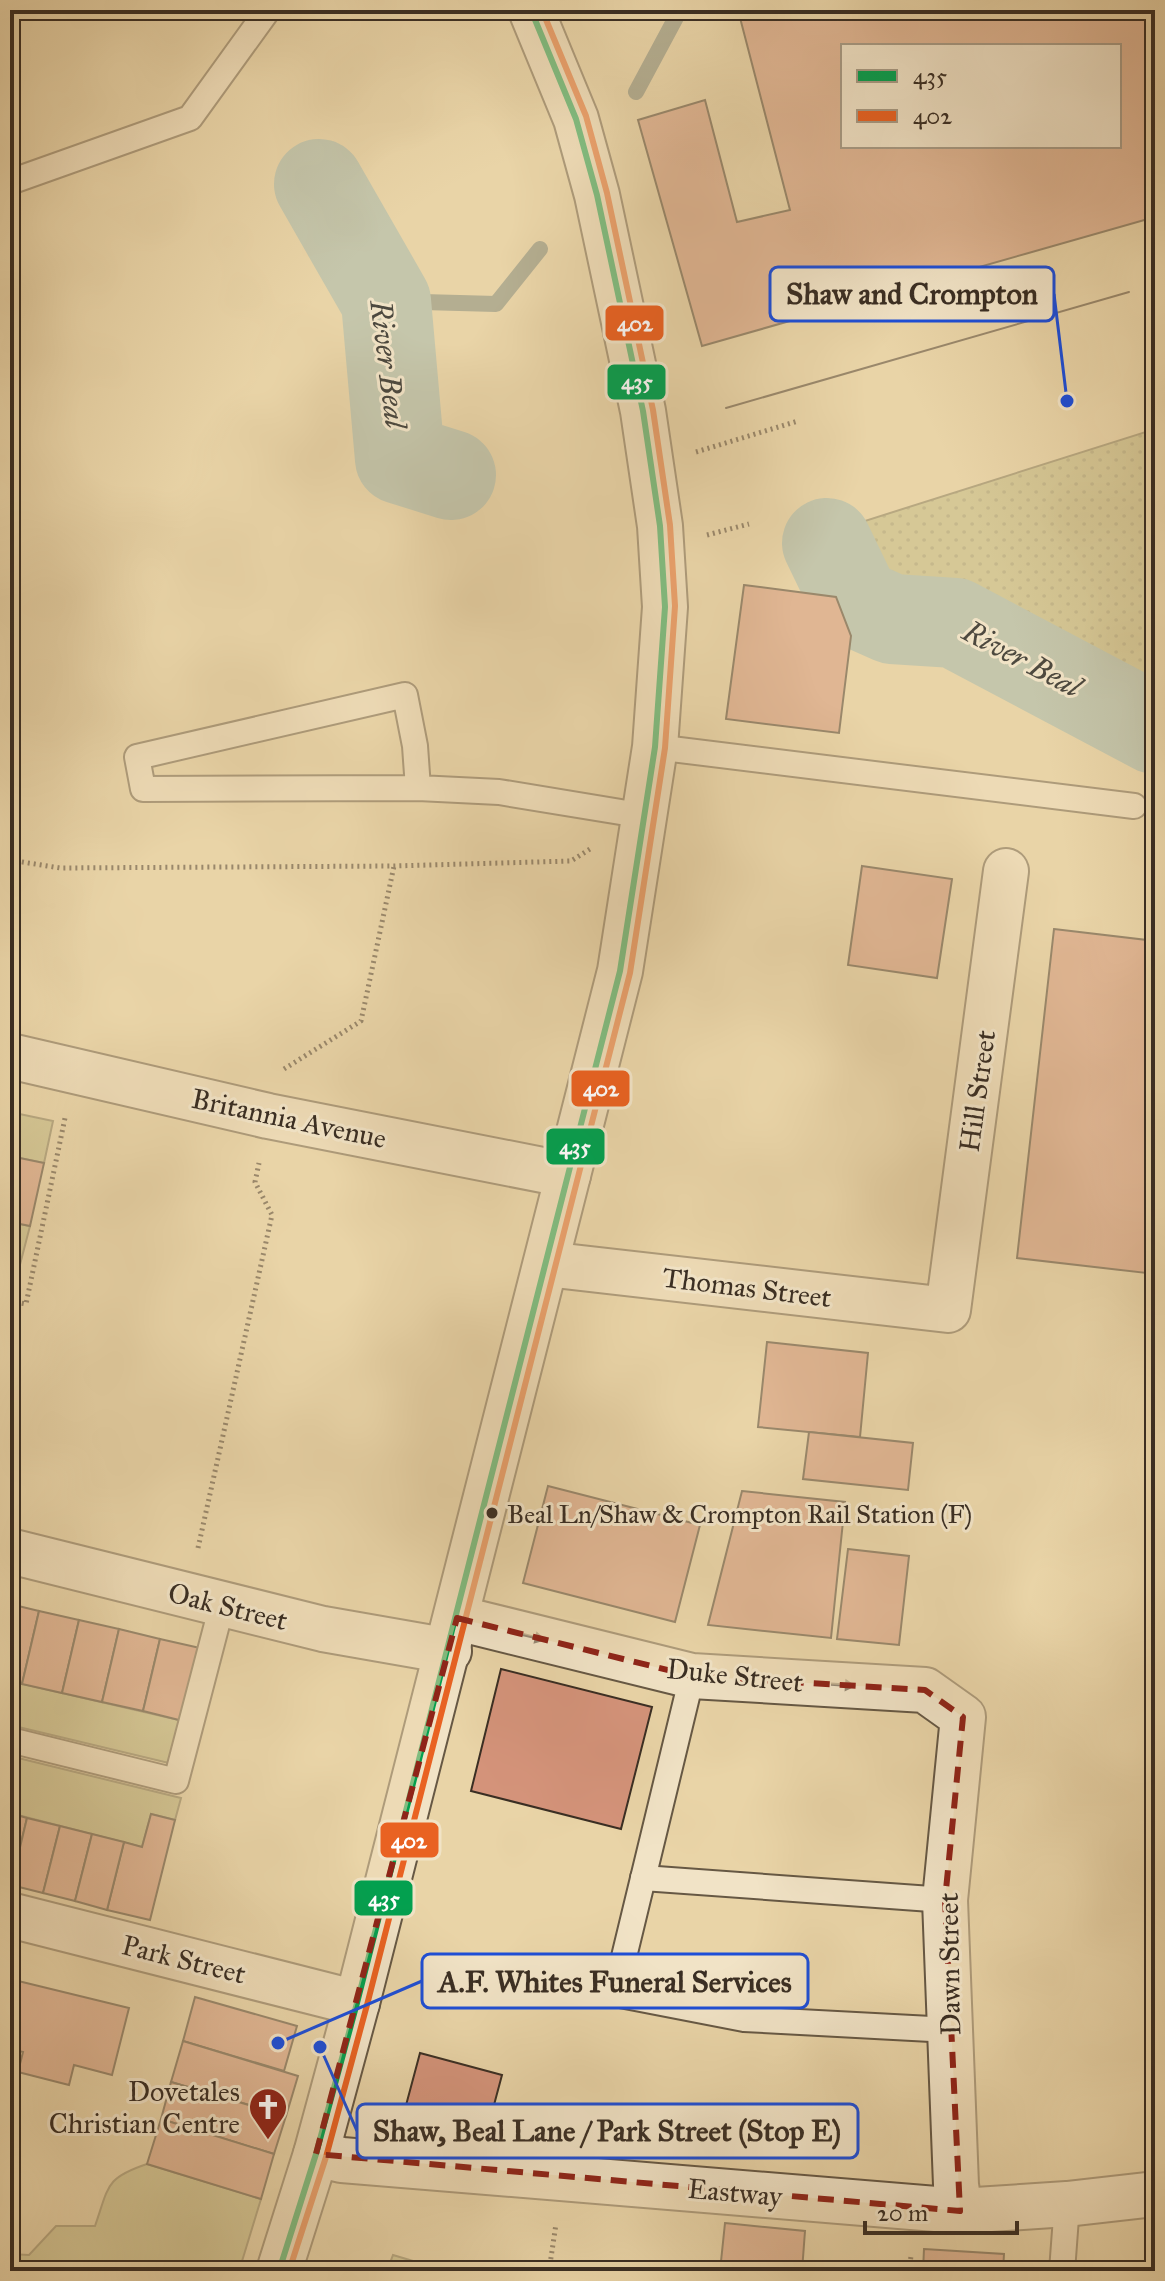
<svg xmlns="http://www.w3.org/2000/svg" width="1165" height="2281" font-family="'IM FELL Great Primer',serif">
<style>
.grass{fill:url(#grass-dots);stroke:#7c7452;stroke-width:2}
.garden{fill:#bebb82;stroke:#7c7452;stroke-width:2}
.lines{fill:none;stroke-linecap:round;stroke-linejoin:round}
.stream{stroke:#738077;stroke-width:16}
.river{stroke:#99b7af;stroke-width:90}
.building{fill:#d4937a;stroke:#3a2e23;stroke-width:2;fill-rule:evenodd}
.service-casing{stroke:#665844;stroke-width:28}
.minor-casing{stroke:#665844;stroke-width:48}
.tertiary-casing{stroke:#665844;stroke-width:48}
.path{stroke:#3a2e23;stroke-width:5;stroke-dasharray:2 4;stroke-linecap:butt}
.service{stroke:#f1e3c6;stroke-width:24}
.minor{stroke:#f1e3c6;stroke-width:44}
.tertiary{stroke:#f1e3c6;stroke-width:44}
.tram{stroke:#3a2e23;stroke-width:2}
.bus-1-casing{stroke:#f1e3c6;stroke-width:12}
.bus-2-casing{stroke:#f1e3c6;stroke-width:12}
.bus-1{stroke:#03a04f;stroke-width:6}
.bus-2{stroke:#e96222;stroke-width:6}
.oneway{fill:#968874}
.marked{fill:none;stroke:#8f2418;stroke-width:6;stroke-dasharray:16 10;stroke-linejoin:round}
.bus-dot{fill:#3a2e23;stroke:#f1e3c6;stroke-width:3}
.labels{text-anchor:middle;stroke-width:6;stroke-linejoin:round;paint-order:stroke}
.bus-label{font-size:26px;fill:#3a2e23;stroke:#f1e3c6;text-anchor:start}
.street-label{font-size:28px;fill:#3a2e23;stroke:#f1e3c6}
.poi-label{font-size:28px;fill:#3a2e23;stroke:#f1e3c6;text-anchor:end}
.water-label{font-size:30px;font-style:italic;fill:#4d493f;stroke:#f1e3c6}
.leader{fill:none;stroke:#1d4ed8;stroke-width:3}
.callout-dot{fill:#1d4ed8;stroke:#f1e3c6;stroke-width:3}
.callout{fill:#f1e3c6;stroke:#1d4ed8;stroke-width:3}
.callout-label{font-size:30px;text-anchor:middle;font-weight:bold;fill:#3a2e23}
.line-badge{stroke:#f1e3c6;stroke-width:3}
.badge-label{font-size:22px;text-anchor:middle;font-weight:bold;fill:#fff}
</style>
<defs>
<pattern id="grass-dots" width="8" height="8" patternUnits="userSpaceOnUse" patternTransform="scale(2)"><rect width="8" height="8" fill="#bebb82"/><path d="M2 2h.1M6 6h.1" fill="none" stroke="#9b986a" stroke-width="1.8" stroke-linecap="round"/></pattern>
</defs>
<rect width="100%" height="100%" fill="#e9d4a7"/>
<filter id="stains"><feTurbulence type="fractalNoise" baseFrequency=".0025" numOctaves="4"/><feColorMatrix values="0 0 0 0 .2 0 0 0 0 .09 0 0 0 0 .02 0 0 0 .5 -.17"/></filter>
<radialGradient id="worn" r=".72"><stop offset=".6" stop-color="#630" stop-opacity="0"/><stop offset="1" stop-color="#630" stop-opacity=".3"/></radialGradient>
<path class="grass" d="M1155 429V717L1084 709 943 606 888 614 849 526Z"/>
<g class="garden">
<path d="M10 1112 53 1121 44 1163 10 1156Z"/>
<path d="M10 1222 30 1226 16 1280 10 1279Z"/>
<path d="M10 1681 183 1721 173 1764 10 1725Z"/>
<path d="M10 1756 181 1798 175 1820 151 1814 142 1847 10 1813Z"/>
<path d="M147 2164 261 2199 239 2271H142L119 2265 117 2271H10V2254L29 2255 56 2226H95C109 2186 105 2178 147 2164Z"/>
<path d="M393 2255 433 2267 432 2271H387Z"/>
</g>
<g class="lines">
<g class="stream">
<path d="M636 92 680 10"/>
<path d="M386 301 496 304 540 249"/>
</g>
<g class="river">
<path d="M319 184 386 301 400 459 451 475"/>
<path d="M827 543 856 603 892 619 955 623 1155 729"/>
</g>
</g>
<g class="building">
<path d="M738 10H1155V217L702 346 638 120 705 100 737 222 790 210ZM843 46H1119V146H843Z"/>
<path d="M744 585 836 597 851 636 839 733 726 719Z"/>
<path d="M862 866 952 879 937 978 848 965Z"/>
<path d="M1054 929 1155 941V1274L1017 1258Z"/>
<path d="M10 1156 44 1163 30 1226 10 1222Z"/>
<path d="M767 1342 868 1353 860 1437 758 1427Z"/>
<path d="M1155 1372V1460L1145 1458Z"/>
<path d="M809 1432 913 1443 908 1490 803 1479Z"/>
<path d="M548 1486 700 1525 675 1622 523 1583Z"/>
<path d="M742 1491 845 1502 831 1638 708 1625Z"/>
<path d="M848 1549 909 1556 899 1645 837 1639Z"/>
<path d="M10 1604 39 1611 22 1684 10 1681Z"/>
<path d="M39 1611 79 1620 62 1693 22 1684Z"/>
<path d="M79 1620 119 1629 102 1702 62 1693Z"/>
<path d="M119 1629 160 1639 143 1711 102 1702Z"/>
<path d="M160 1639 200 1648 183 1721 143 1711Z"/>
<path d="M501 1669 652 1707 621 1829 471 1791Z"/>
<path d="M10 1813 27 1818 11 1885H10Z"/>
<path d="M151 1814 175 1820 150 1920 107 1910 124 1842 142 1847Z"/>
<path d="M27 1818 60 1826 43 1893 11 1885Z"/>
<path d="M60 1826 92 1834 75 1901 43 1893Z"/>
<path d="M92 1834 124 1842 107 1910 75 1901Z"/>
<path d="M10 1979 129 2008 112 2075 74 2065 69 2085 18 2072 23 2052 10 2049Z"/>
<path d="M195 1997 297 2026 284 2071 183 2041Z"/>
<path d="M183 2041 298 2076 286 2116 171 2082Z"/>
<path d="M420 2053 502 2075 487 2131 405 2109Z"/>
<path d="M171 2082 286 2116 274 2154 161 2119Z"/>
<path d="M161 2119 274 2154 261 2199 147 2164Z"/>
<path d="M725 2223 805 2231 802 2271H720Z"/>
<path d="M924 2249 1004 2254 1003 2271H923Z"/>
</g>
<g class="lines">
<g class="service-casing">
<g id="service">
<path d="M10 182 190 118 268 10"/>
<path d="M655 747 1134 806"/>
<path d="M418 788 415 746 405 695 137 757 143 789 418 788 499 792 645 816"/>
<path d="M692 1676 615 1994 744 2019 950 2030"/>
<path d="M10 1740 176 1781 222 1605"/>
<path d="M643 1878 945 1900"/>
<path d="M1062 2271 1067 2204"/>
</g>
</g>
<g class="minor-casing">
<g id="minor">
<path d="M10 1056 268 1116 568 1175"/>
<path d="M546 1264 948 1310 1006 871"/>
<path d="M10 1551 323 1629 449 1651"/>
<path d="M457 1618 692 1676 925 1690 963 1717 945 1900 956 2185 960 2211"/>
<path d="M10 1915 357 2003"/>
<path d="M316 2154 342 2160 960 2211 1067 2204 1155 2194"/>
</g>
</g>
<g class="tertiary-casing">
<path id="tertiary" d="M279 2271 316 2154 357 2003 620 971 655 747 665 607 660 526 643 411 597 195 576 119 531 10"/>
</g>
<g class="path">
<path d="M696 452 798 421"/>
<path d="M707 535 749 524"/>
<path d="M10 860 60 868 394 866 571 861 590 849"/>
<path d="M284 1069 361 1021 394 866"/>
<path d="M10 1301 26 1304 65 1118"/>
<path d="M198 1548 272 1215 255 1182 259 1163"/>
<path d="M549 2271 556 2224"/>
<path d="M909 2271 911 2256"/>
</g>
<use href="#service" class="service"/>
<use href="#minor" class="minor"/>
<use href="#tertiary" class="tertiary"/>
<path class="tram" d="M726 408 1129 292"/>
<g class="bus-1-casing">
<path id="bus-1" d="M279 2271 316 2154 357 2003 620 971 655 747 665 607 660 526 643 411 597 195 576 119 531 10"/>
</g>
<g class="bus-2-casing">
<path id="bus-2" d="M289 2271 326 2157 367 2005 630 973 665 748 675 606 670 525 653 410 607 193 586 116 542 10"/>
</g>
<use href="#bus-1" class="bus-1"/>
<use href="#bus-2" class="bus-2"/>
</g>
<defs><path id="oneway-solid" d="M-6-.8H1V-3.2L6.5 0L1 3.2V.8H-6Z" transform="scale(2)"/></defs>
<g class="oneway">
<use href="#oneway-solid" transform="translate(533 1637) rotate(14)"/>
<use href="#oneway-solid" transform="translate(843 1685) rotate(4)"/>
</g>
<path d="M0 0H1165V2281H0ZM457 1618 692 1676 925 1690 963 1717 945 1900 960 2211 316 2154Z" fill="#e9d4a7" fill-opacity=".55" fill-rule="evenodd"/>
<path class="marked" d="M457 1618 692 1676 925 1690 963 1717 945 1900 960 2211 316 2154Z"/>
<defs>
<g id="church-pin" transform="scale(2)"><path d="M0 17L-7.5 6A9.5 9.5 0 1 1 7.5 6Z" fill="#8f2418" stroke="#f1e3c6"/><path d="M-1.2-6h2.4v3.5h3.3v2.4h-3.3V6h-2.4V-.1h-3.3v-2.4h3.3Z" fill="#fff"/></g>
</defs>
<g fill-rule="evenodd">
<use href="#church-pin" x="268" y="2107"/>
</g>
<circle class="bus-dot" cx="492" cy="1513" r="7"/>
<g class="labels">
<g class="bus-label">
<text x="507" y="1523">Beal Ln/Shaw &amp; Crompton Rail Station (F)</text>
</g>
<g class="street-label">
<text transform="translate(977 1091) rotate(-82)" y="10">Hill Street</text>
<text transform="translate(289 1118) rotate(12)" y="10">Britannia Avenue</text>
<text transform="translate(747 1287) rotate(7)" y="10">Thomas Street</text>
<text transform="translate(228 1606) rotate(14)" y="10">Oak Street</text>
<text transform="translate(735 1675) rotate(6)" y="10">Duke Street</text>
<text transform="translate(184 1959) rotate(14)" y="10">Park Street</text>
<text transform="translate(949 1964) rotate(-91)" y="10">Dawn Street</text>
<text transform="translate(735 2192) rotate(5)" y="10">Eastway</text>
</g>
<g class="poi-label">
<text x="240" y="2101">Dovetales<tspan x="240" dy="32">Christian Centre</tspan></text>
</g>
<g class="water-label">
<text transform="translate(388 364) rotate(83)" y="10">River Beal</text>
<text transform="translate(1022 659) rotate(28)" y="10">River Beal</text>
</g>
</g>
<path class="leader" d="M1067 401L1054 294M278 2043L422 1981M320 2047L357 2131"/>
<g class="callout-dot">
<circle cx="1067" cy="401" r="8"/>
<circle cx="278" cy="2043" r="8"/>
<circle cx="320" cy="2047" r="8"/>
</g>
<g class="callout">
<rect x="770" y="267" width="284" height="54" rx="8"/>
<rect x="422" y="1954" width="386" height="54" rx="8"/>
<rect x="357" y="2104" width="501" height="54" rx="8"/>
</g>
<g class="callout-label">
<text x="912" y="304">Shaw and Crompton</text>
<text x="615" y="1992">A.F. Whites Funeral Services</text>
<text x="607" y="2141">Shaw, Beal Lane / Park Street (Stop E)</text>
</g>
<g class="line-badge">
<rect x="604" y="304" width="61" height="38" rx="8" fill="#e96222"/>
<rect x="606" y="363" width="61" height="38" rx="8" fill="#03a04f"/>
<rect x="570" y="1069" width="61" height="39" rx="8" fill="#e96222"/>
<rect x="545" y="1127" width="61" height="39" rx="8" fill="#03a04f"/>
<rect x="379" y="1821" width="61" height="38" rx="8" fill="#e96222"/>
<rect x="353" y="1879" width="61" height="38" rx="8" fill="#03a04f"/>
</g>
<g class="badge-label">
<text x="635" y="331">402</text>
<text x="637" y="389">435</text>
<text x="601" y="1096">402</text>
<text x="575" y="1154">435</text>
<text x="409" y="1848">402</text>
<text x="384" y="1906">435</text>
</g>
<rect width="1165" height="2281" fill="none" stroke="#e9d4a7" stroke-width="40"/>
<rect x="12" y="12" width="1141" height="2257" fill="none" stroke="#3a2e23" stroke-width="4"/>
<rect x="20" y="20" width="1125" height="2241" fill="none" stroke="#3a2e23" stroke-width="2"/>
<rect x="841" y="44" width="280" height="104" fill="#f1e3c6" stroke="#a89b85" stroke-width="2"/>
<rect x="857" y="70" width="40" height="12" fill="#03a04f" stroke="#a89b85" stroke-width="2"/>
<text x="913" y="84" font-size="24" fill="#3a2e23">435</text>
<rect x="857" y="110" width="40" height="12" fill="#e96222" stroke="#a89b85" stroke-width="2"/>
<text x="913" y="124" font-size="24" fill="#3a2e23">402</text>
<path d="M865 2221v12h152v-12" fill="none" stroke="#3a2e23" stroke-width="4"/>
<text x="877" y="2221" font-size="24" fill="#3a2e23" stroke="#f1e3c6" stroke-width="6" paint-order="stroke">20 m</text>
<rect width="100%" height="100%" filter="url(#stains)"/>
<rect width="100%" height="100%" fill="url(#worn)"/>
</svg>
